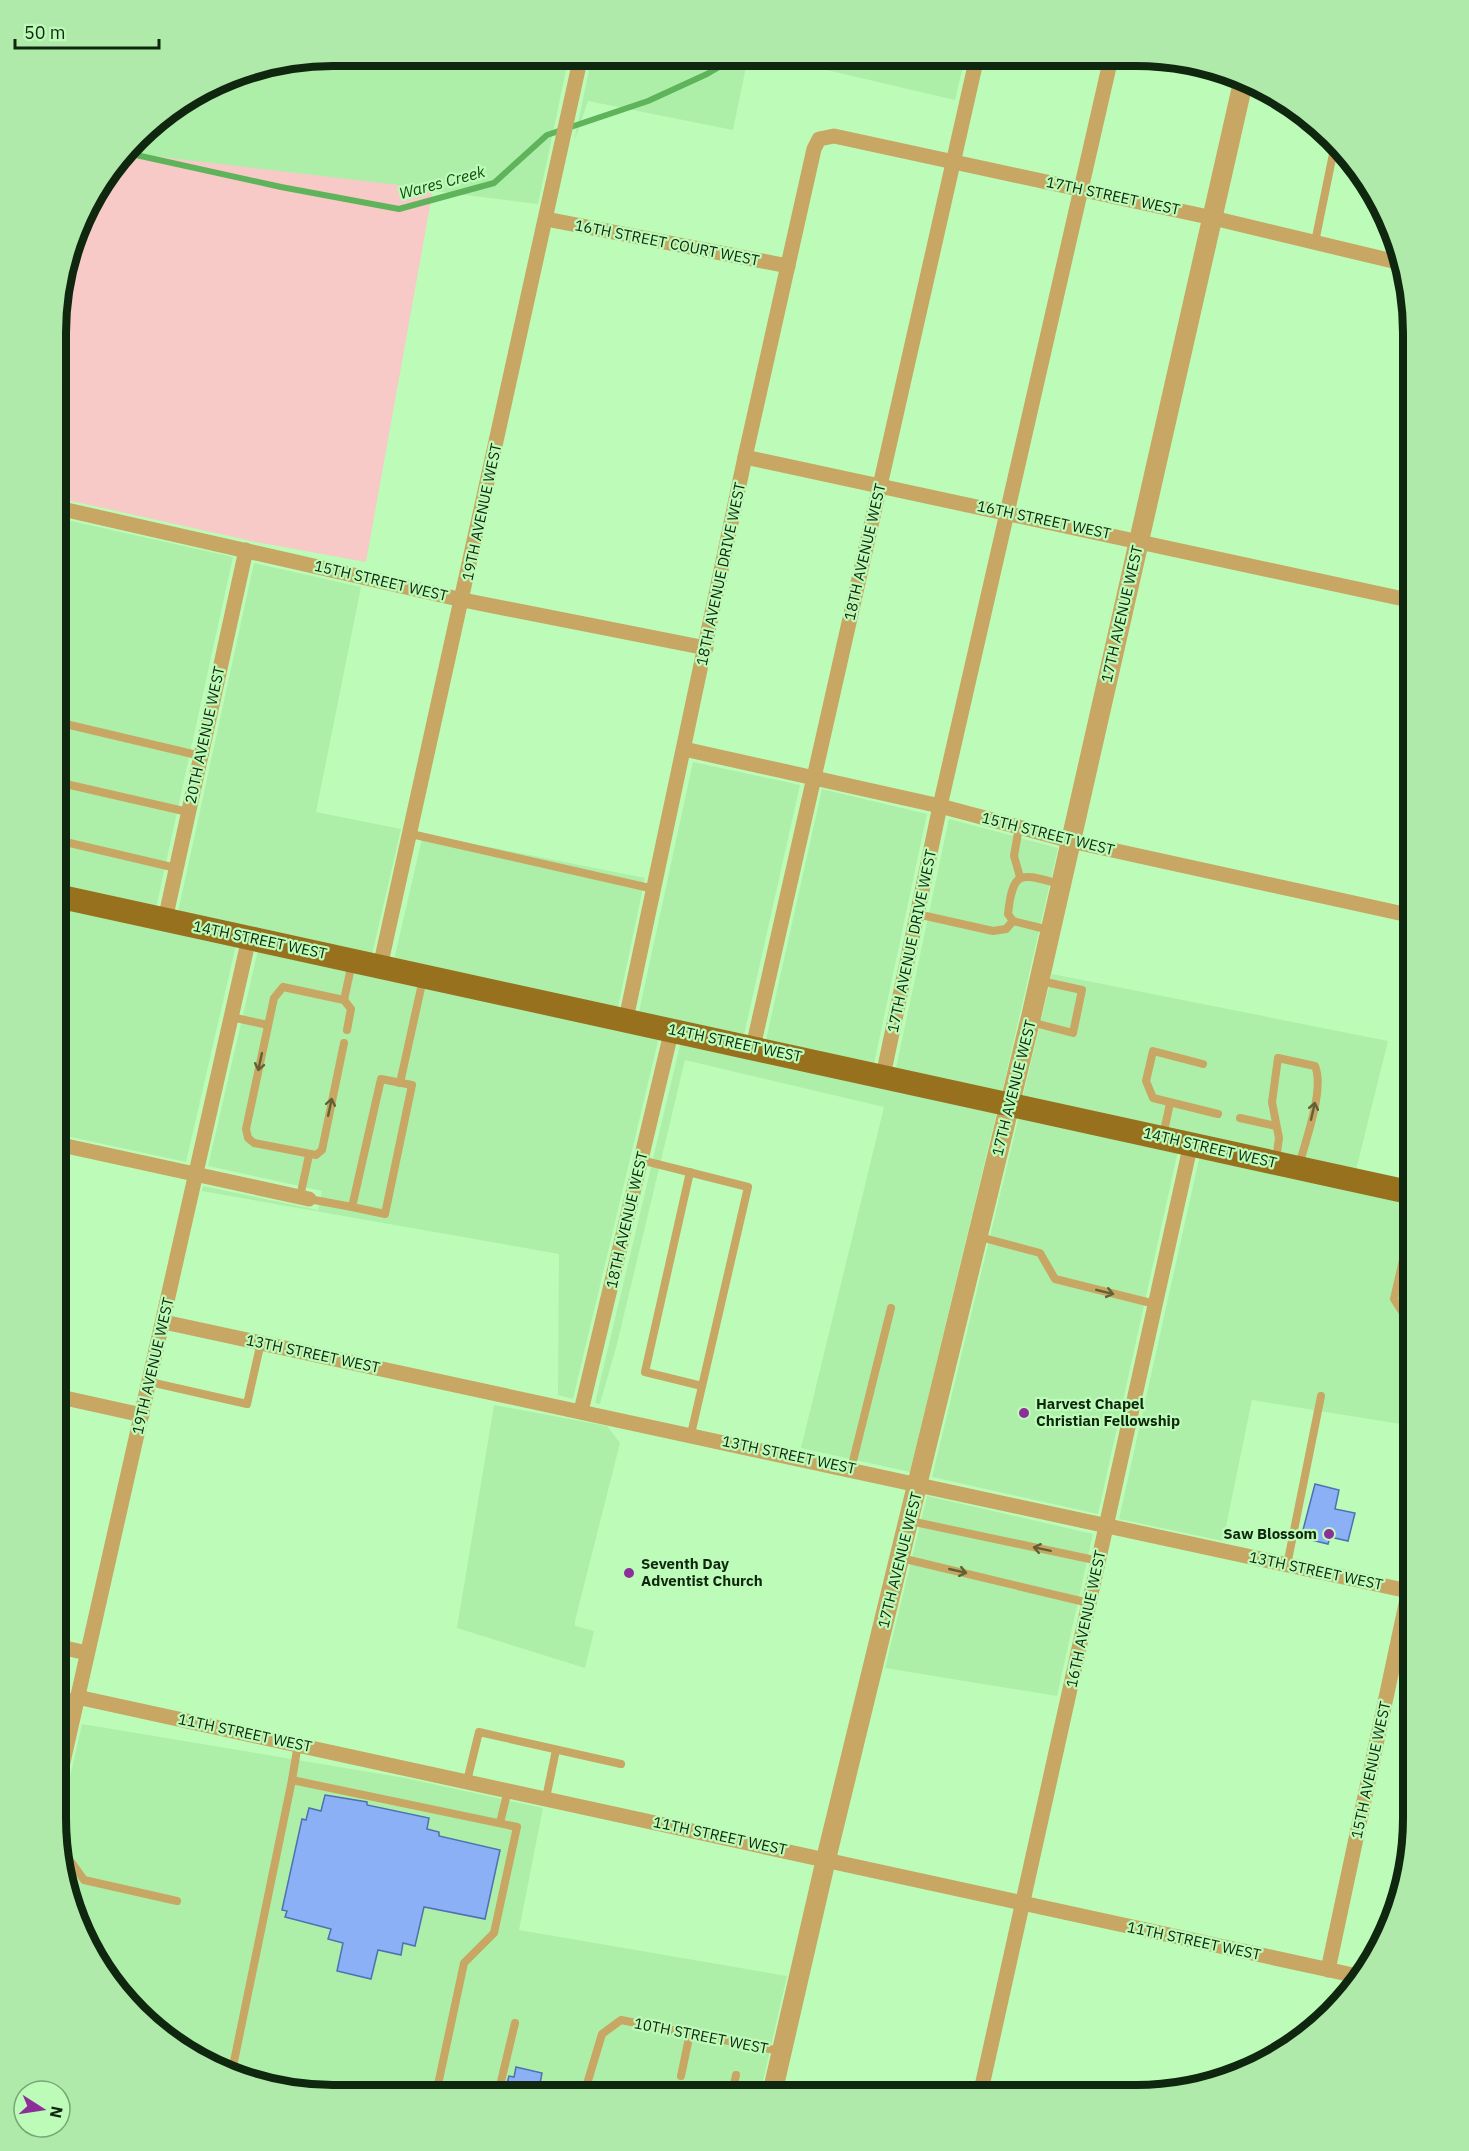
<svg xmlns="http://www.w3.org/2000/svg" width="1469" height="2151" font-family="'IBM Plex Sans',sans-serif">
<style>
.built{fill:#adefa8}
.green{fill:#f7cac7}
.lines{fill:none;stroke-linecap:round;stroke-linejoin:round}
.stream{stroke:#5fb35b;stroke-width:6}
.building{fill:#8cb0f6;stroke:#4f70b1;stroke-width:1.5}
.service{stroke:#c8a663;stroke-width:8}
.minor{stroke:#c8a663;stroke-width:15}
.tertiary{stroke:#c8a663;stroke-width:20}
.primary{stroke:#97711e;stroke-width:24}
.oneway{stroke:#626034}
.poi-dot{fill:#8c2f98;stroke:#bdfbb9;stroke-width:2}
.labels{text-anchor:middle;stroke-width:4.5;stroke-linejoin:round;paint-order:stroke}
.street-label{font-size:15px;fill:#0f270e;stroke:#bdfbb9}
.poi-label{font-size:15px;font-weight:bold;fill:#0f270e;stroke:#bdfbb9;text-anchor:start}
.water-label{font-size:16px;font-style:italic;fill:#0f4b0f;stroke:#bdfbb9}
.rim{fill:none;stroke:#0f270e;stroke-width:8}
</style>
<rect width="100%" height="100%" fill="#bdfbb9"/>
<g class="built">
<path d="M333 56H569L538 204 127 153 150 124 244 70Z"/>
<path d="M592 56 748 57 733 130 588 101 574 142Z"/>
<path d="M771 57H965L955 100Z"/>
<path d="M58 518 233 557 156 908 57 886Z"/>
<path d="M254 563 361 587 316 812 401 829 372 955 178 912Z"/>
<path d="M693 762 800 785 744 1035 639 1012Z"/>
<path d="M822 789 927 814 874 1064 766 1040Z"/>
<path d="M949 819 1058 848 1002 1092 896 1068Z"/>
<path d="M423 834 645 878 618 1007 394 960Z"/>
<path d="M57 906 236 945 186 1162 57 1134Z"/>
<path d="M258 950 659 1037 573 1399 558 1395 559 1254 202 1191 203 1186 318 1210 322 1191 208 1166Z"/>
<path d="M1052 974 1388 1041 1356 1170 1023 1096Z"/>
<path d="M681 1041 997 1111 910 1472 801 1448 884 1107 685 1060 617 1344 600 1404 595 1403Z"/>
<path d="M1019 1116 1178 1151 1098 1514 932 1477Z"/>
<path d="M1200 1155 1413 1202V1426L1252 1400 1223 1541 1119 1519Z"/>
<path d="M494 1405 607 1426 620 1443 575 1621V1626L594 1631 585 1668 457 1628Z"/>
<path d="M927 1496 1093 1534 1057 1696 885 1668Z"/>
<path d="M82 1724 405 1778 543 1808 519 1930 787 1976 760 2094 297 2093 227 2074 165 2038 84 1940 58 1830Z"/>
<path d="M784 2086 880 2095H782Z"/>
</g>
<path class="green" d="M127 153 433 189 366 562 256 542 58 498V297L93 195Z"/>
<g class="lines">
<path class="stream" d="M127 153 281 187 399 209 494 183 547 135 648 101 707 74 736 57"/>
</g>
<g class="building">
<path d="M1315 1484 1339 1490 1335 1509 1355 1513 1348 1541 1330 1537 1328 1544 1311 1540 1313 1532 1303 1530Z"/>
<path d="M325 1795 367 1802V1805L429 1818 427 1829 439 1832V1836L500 1850 485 1919 424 1907 415 1946 403 1943 401 1955 378 1950 371 1979 337 1971 343 1943 328 1939 331 1929 285 1917 287 1911 282 1910 302 1819 306 1820 309 1808 321 1811Z"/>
<path d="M516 2067 542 2073 538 2094H504L509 2076 514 2077Z"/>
</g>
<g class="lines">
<g class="service">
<path d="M1315 242 1334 149"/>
<path d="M57 722 201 756"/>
<path d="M57 782 188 812"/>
<path d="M1019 827 1014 856 1020 877"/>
<path d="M411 834 654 889"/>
<path d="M57 840 176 868"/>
<path d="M917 914 993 931 1006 929 1013 921"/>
<path d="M1049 930 1013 921 1008 914C1013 868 1021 874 1060 884"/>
<path d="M344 1000 351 1009 347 1030"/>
<path d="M231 1017 268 1025"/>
<path d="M1031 1022 1073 1033 1082 990 1041 981"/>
<path d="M344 1043 322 1150 316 1155 254 1143 248 1138 246 1129 274 998 283 987 344 1000 352 963"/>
<path d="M1203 1064 1153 1051 1146 1081 1153 1098 1218 1114"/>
<path d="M381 1079 412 1085 385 1214 352 1207Z"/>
<path d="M400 1083 423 979"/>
<path d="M1240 1118 1276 1126"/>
<path d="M1163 1136 1170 1103"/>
<path d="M641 1160 748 1187 691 1434"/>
<path d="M1276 1160 1279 1138 1272 1102 1278 1058 1315 1066C1325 1090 1305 1141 1299 1166"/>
<path d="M690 1172 645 1372 702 1386"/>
<path d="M300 1197 309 1155"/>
<path d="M309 1199 352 1207"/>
<path d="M980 1237 1040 1253 1055 1279 1155 1304"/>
<path d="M1413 1319 1405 1316 1394 1299 1413 1217"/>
<path d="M150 1382 247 1404 261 1342"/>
<path d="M851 1469 891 1308"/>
<path d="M910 1521 1099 1561"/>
<path d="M901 1558 1089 1603"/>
<path d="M1287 1565 1321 1396"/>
<path d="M292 1780 298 1744"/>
<path d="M467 1781 479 1732 621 1764"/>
<path d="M546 1798 556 1750"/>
<path d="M500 1823 508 1790"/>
<path d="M66 1861 72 1863 84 1880 177 1901"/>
<path d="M231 2076 292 1780 517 1827 494 1933 464 1963 436 2094"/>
<path d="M681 2076 690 2033"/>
<path d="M498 2094 515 2023"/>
<path d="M584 2094 602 2034 621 2020 780 2051"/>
<path d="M732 2094 736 2075"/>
</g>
<g class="minor">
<path d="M546 219 788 266"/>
<path d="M745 457 1413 601"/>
<path d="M58 508 463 600 706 648"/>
<path d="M684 749 940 806 1071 841 1413 916"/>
<path d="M165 920 246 550"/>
<path d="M380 967 581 56"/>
<path d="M626 1019 745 457 814 149 819 139 834 136 1213 218 1397 262"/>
<path d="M753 1047 977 57"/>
<path d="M883 1076 940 806 1111 58"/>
<path d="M57 1144 309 1199"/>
<path d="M164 1322 1413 1592"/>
<path d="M56 1396 142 1415"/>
<path d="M581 1411 672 1029"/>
<path d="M56 1646 87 1653"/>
<path d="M77 1697 1362 1977"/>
<path d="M56 1793 249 938"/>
<path d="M1328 1970 1413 1571"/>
<path d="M982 2087 1021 2095"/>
<path d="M980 2095 1191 1143"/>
</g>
<path class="tertiary" d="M772 2094 826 1859 1031 1017 1244 78"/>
<path class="primary" d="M57 896 1413 1193"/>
</g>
<defs><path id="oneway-shaft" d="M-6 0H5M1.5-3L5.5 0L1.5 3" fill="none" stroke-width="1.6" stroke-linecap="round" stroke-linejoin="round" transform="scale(1.5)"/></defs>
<g class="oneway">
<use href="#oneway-shaft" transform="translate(260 1062) rotate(102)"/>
<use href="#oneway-shaft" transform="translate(330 1107) rotate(-78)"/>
<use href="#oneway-shaft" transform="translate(1313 1111) rotate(-77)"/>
<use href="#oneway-shaft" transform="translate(1105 1292) rotate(14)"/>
<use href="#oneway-shaft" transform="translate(1042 1549) rotate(-168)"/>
<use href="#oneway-shaft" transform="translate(958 1571) rotate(13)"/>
</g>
<g class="poi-dot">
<circle cx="1024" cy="1413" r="6"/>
<circle cx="1329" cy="1534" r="6"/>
<circle cx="629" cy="1573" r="6"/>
</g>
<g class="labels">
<g class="street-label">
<text transform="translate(1113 196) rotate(12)" y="5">17TH STREET WEST</text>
<text transform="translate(667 243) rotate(11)" y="5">16TH STREET COURT WEST</text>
<text transform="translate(482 512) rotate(-78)" y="5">19TH AVENUE WEST</text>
<text transform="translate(1044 520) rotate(12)" y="5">16TH STREET WEST</text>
<text transform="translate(865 552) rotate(-77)" y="5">18TH AVENUE WEST</text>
<text transform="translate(721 574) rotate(-78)" y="5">18TH AVENUE DRIVE WEST</text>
<text transform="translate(381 581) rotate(13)" y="5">15TH STREET WEST</text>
<text transform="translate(1122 614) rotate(-77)" y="5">17TH AVENUE WEST</text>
<text transform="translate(205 735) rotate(-78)" y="5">20TH AVENUE WEST</text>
<text transform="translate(1048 834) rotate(14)" y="5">15TH STREET WEST</text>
<text transform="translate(260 940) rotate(12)" y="5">14TH STREET WEST</text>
<text transform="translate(912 941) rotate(-78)" y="5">17TH AVENUE DRIVE WEST</text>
<text transform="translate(735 1043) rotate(12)" y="5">14TH STREET WEST</text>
<text transform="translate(1014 1088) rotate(-76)" y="5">17TH AVENUE WEST</text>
<text transform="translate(1210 1148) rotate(13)" y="5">14TH STREET WEST</text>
<text transform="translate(627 1220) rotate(-77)" y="5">18TH AVENUE WEST</text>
<text transform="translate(313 1354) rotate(12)" y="5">13TH STREET WEST</text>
<text transform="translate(153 1366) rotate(-77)" y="5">19TH AVENUE WEST</text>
<text transform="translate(789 1455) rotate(12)" y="5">13TH STREET WEST</text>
<text transform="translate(900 1560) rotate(-76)" y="5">17TH AVENUE WEST</text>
<text transform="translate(1316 1571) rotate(12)" y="5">13TH STREET WEST</text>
<text transform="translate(1086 1619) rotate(-78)" y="5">16TH AVENUE WEST</text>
<text transform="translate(245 1733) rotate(12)" y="5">11TH STREET WEST</text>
<text transform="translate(1371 1770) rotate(-78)" y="5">15TH AVENUE WEST</text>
<text transform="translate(720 1836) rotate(12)" y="5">11TH STREET WEST</text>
<text transform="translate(1194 1941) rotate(12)" y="5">11TH STREET WEST</text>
<text transform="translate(701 2036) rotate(11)" y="5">10TH STREET WEST</text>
</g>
<g class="poi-label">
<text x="1036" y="1409">Harvest Chapel<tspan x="1036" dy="17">Christian Fellowship</tspan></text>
<text x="1317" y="1539" text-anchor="end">Saw Blossom</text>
<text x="641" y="1569">Seventh Day<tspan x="641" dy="17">Adventist Church</tspan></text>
</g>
<g class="water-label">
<text transform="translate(442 182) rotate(-15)" y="6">Wares Creek</text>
</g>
</g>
<path d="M0 0H1469V2151H0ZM333 66H1136A267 267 0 0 1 1403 333V1818A267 267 0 0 1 1136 2085H333A267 267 0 0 1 66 1818V333A267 267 0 0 1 333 66Z" fill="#afeaab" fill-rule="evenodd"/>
<path class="rim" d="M333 66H1136A267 267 0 0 1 1403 333V1818A267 267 0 0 1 1136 2085H333A267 267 0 0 1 66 1818V333A267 267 0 0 1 333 66Z"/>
<g transform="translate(42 2109) rotate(102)"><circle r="28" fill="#bdfbb9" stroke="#77a675" stroke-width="1.5"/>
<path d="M0-4.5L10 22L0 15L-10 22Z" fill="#8c2f98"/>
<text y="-9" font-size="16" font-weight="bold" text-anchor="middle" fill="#0f270e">N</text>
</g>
<path d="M15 39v9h144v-9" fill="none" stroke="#0f270e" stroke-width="3"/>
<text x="24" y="39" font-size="18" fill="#0f270e" stroke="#bdfbb9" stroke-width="4.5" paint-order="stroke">50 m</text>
</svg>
